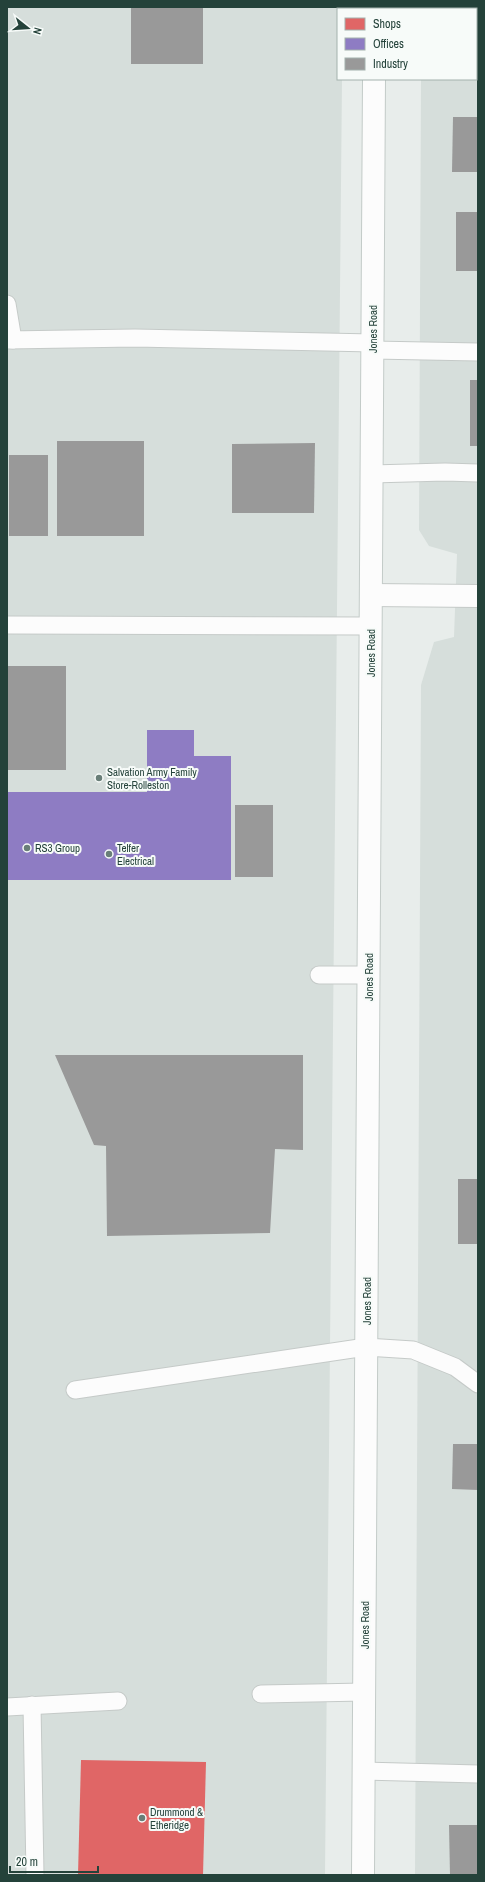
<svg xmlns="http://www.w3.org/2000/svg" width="485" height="1882" font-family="'Archivo Narrow',sans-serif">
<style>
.built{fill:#d6dedb}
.shops{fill:#e06666}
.offices{fill:#8e7cc3}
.industry{fill:#999}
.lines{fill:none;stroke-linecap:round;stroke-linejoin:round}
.service-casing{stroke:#c5cac8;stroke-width:19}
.minor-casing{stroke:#c5cac8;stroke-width:24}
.secondary-casing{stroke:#c3cbc8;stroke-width:24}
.service{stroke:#fcfcfc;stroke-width:17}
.minor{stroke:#fcfcfc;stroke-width:22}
.secondary{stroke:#fcfcfc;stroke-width:22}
.poi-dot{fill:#697e78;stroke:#f7fbf9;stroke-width:1.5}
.labels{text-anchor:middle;stroke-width:4;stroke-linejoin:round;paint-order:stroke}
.street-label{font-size:11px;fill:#24423a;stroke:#f7fbf9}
.poi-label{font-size:11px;fill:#24423a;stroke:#f7fbf9;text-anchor:start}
</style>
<rect width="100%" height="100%" fill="#e8edeb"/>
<g class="built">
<path d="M7 7H343V9H338V79H342L325 1875H7Z"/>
<path d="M421 7H478V1875H415L421 685 434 642 454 637 457 554 429 546 419 530 421 79H476V9H421Z"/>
</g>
<path class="shops" d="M81 1760 206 1762 203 1875H78Z"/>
<path class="offices" d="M147 730H194V756H231V880H7V792H147Z"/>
<g class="industry">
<rect x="131" y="7" width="72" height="57"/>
<path d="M453 117H478V172H452Z"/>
<rect x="456" y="212" width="22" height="59"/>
<rect x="470" y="380" width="8" height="66"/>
<rect x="57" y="441" width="87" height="95"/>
<path d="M315 443 314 513H232V444Z"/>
<rect x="9" y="455" width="39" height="81"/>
<rect x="7" y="666" width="59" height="104"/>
<rect x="235" y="805" width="38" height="72"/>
<path d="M55 1055H303V1150L275 1149 270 1233 107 1236 106 1146 94 1145Z"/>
<rect x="458" y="1179" width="20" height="65"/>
<path d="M453 1444H478V1490L452 1489Z"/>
<path d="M449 1825H478V1875H450Z"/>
</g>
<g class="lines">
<g class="service-casing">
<g id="service">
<path d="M7 304 13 340"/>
<path d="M7 340 135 338 373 343"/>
<path d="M373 350 478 352"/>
<path d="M372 474 445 472 478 473"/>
<path d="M7 625 371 626"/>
<path d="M319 975H369"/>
<path d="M75 1390 366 1347 413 1350 455 1367 478 1384"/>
<path d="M261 1694 364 1692"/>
<path d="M32 1705 35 1875"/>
<path d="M7 1707 118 1701"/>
<path d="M363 1771 478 1774"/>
</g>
</g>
<g class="minor-casing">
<path id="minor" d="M371 595 478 596"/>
</g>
<g class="secondary-casing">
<g id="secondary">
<path d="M375 9V7"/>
<path d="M363 1875 374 79"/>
</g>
</g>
<use href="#service" class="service"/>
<use href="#minor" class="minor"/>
<use href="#secondary" class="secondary"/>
</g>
<g class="poi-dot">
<circle cx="99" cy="778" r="4"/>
<circle cx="27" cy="848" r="4"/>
<circle cx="109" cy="854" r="4"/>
<circle cx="142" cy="1818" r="4"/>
</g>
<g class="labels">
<g class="street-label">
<text transform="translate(373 329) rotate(-90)" y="4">Jones Road</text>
<text transform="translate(371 653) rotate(-90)" y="4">Jones Road</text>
<text transform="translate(369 977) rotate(-90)" y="4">Jones Road</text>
<text transform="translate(367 1301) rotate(-90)" y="4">Jones Road</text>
<text transform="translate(365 1625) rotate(-90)" y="4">Jones Road</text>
</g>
<g class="poi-label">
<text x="107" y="776">Salvation Army Family<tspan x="107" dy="13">Store-Rolleston</tspan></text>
<text x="35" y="852">RS3 Group</text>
<text x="117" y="852">Telfer<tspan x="117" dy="13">Electrical</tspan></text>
<text x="150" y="1816">Drummond &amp;<tspan x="150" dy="13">Etheridge</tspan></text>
</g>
</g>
<rect width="485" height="1882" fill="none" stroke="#24423a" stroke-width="16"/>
<rect x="337" y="8" width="140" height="72" fill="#f7fbf9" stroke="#a3b1ad"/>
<rect x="345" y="18" width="20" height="12" fill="#e06666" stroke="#a3b1ad"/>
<text x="373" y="28" font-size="12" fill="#24423a">Shops</text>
<rect x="345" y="38" width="20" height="12" fill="#8e7cc3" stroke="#a3b1ad"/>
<text x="373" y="48" font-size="12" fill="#24423a">Offices</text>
<rect x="345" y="58" width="20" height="12" fill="#999999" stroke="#a3b1ad"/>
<text x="373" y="68" font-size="12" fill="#24423a">Industry</text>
<g transform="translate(28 28) rotate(107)" stroke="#f7fbf9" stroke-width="3" paint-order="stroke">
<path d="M0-3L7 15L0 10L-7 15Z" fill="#24423a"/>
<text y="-6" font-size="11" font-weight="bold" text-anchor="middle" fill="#24423a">N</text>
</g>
<path d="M10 1866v6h88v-6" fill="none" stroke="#24423a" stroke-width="2"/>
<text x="16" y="1866" font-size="12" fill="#24423a" stroke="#f7fbf9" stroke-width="3" paint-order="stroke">20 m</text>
</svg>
